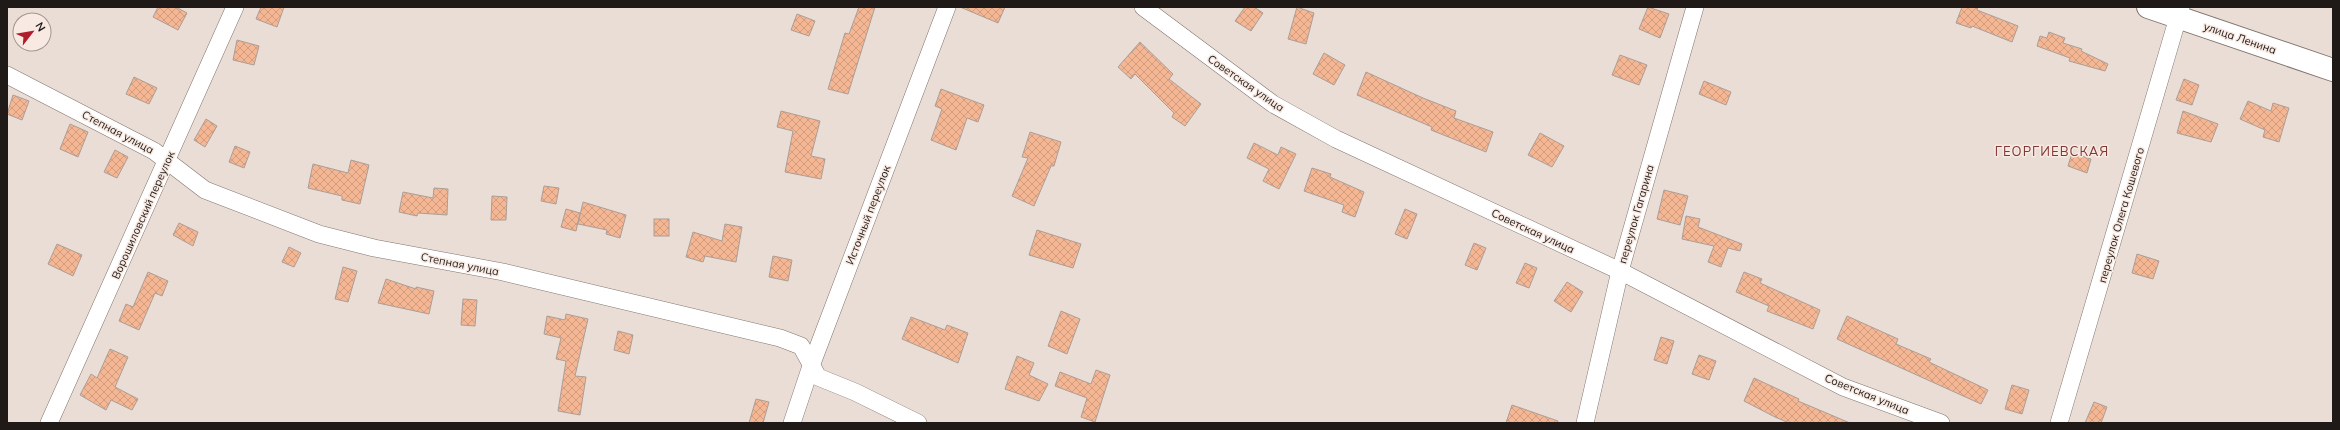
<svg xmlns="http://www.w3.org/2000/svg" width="2340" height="430" font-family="Mulish,sans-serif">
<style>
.building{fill:url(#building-cross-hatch);stroke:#ab9e97}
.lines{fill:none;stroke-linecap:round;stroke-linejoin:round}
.street-casing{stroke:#82756f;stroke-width:18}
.secondary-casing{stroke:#82756f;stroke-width:24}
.street{stroke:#fff;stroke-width:17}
.secondary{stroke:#fff;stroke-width:22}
.labels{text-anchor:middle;stroke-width:3;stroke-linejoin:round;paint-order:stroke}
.street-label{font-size:11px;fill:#1f1a18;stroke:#f8eae2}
.quarter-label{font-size:13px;letter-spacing:1px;fill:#7f3836;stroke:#f8eae2}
</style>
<defs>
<pattern id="building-cross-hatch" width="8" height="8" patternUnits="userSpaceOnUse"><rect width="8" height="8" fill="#f5b694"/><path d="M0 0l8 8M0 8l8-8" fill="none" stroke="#d29c7f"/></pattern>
</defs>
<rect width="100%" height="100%" fill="#eaddd5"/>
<g class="building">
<path d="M158 7H176L187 13 178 30 153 17Z"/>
<path d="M261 7H284L277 27 256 19Z"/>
<path d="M859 7H875L848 94 828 89 845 33 849 34Z"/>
<path d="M960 7H1005L998 23Z"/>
<path d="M1245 7H1254L1263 13 1251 31 1235 21Z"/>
<path d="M1297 7 1314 13 1306 44 1288 39Z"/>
<path d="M1648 7 1669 14 1660 38 1639 29Z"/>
<path d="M1962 7H1978L1977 10 2018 26 2012 42 1972 26 1971 28 1956 23Z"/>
<path d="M797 14 815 21 809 36 791 30Z"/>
<path d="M2049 32 2065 38 2063 43 2082 49 2081 51 2108 64 2105 71 2069 61 2070 58 2037 46 2040 36 2047 38Z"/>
<path d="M237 40 259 46 254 65 233 60Z"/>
<path d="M1140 42 1173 74 1169 79 1201 104 1185 126 1172 117 1174 113 1135 74 1131 79 1118 67Z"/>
<path d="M1324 53 1345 65 1334 85 1313 74Z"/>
<path d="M1620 55 1647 65 1639 85 1612 75Z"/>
<path d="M1366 72 1423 98 1456 111 1454 118 1493 132 1486 152 1431 130 1432 127 1357 95Z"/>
<path d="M134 77 157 88 149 104 126 94Z"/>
<path d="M2184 79 2199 85 2192 105 2176 100Z"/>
<path d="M1704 81 1731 92 1726 105 1699 94Z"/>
<path d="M941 89 984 105 978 122 967 118 956 150 931 140 942 109 935 106Z"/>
<path d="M13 95 29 101 22 120 7 114Z"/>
<path d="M2248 101 2271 111 2273 103 2289 108 2279 142 2263 137 2265 130 2240 119Z"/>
<path d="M781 111 820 121 811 156 825 159 821 179 785 172 793 131 777 127Z"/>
<path d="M2183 111 2218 124 2211 142 2177 133Z"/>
<path d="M206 119 217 126 205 147 194 140Z"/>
<path d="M70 124 88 132 78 157 60 149Z"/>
<path d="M1030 132 1061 142 1054 166H1051L1034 206 1012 196 1028 158 1022 157Z"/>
<path d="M1540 133 1564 146 1552 167 1528 155Z"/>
<path d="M1254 143 1278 155 1281 147 1296 154 1279 189 1263 181 1269 169 1247 158Z"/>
<path d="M235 146 250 152 244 168 229 162Z"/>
<path d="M115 150 128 157 117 178 104 172Z"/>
<path d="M2072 153 2091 159 2087 173 2068 166Z"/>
<path d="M351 160 369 165 360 204 342 200V196L308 188 313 164 348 173Z"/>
<path d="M1312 168 1331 174 1330 177 1364 192 1355 217 1342 212 1344 205 1304 191Z"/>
<path d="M544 186 559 188 556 204 541 201Z"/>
<path d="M434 188 448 189 447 215 418 213 417 216 399 212 403 192 433 198Z"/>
<path d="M1664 190 1688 196 1680 225 1657 219Z"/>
<path d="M492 196 507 197 506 220H491Z"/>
<path d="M583 202 626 215 620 238 606 234 607 230 578 224Z"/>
<path d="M566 209 580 213 576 231 561 227Z"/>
<path d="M1405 209 1417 214 1407 239 1395 234Z"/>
<path d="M1686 216 1700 219 1698 227 1742 244 1740 251 1728 248 1721 267 1708 262 1714 246 1682 239Z"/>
<rect x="654" y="219" width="15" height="17"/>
<path d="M179 223 198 232 193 246 173 235Z"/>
<path d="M725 224 742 227 736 262 705 256 703 262 686 257 693 232 722 241Z"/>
<path d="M1037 230 1081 244 1073 268 1029 255Z"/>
<path d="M1474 243 1486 248 1477 270 1465 265Z"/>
<path d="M57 244 82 255 73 276 48 264Z"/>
<path d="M289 247 301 253 294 267 282 262Z"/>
<path d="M2137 254 2159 261 2153 279 2132 273Z"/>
<path d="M773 256 792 260 788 281 769 277Z"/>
<path d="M1525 263 1537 268 1529 288 1516 283Z"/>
<path d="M343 267 357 271 348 302 335 299Z"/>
<path d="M148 272 168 281 162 296 155 293 139 330 119 321 126 304 133 307Z"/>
<path d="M1744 272 1762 279 1760 283 1820 310 1813 329 1767 311 1769 306 1736 292Z"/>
<path d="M386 279 416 289V287L434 291 429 314 378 303Z"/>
<path d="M1567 282 1583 292 1571 312 1554 301Z"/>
<path d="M463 299 477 300 475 326 461 325Z"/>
<path d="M1061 311 1080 319 1067 354 1048 346Z"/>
<path d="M566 314 588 319 575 376 586 377 580 415 558 411 566 361 556 359 561 338 544 334 547 316 565 320Z"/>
<path d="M1847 316 1898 339 1896 344 1931 359 1929 362 1988 390 1981 404 1837 339Z"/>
<path d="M911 317 945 330 947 325 968 333 958 363 902 339Z"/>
<path d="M618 331 633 335 629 354 614 350Z"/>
<path d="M1661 337 1674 341 1667 364 1654 360Z"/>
<path d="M110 349 128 357 115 387 138 399 132 410 111 400 106 410 80 395 91 374 97 378Z"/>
<path d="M1699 355 1716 361 1709 380 1692 374Z"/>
<path d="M1017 356 1034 363 1029 375 1048 384 1039 401 1005 389Z"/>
<path d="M1096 370 1110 375 1095 422 1081 417 1087 398 1055 386 1060 372 1091 384Z"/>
<path d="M1754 378 1799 399 1798 401 1850 423H1789L1775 417 1744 401Z"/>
<path d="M2012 385 2029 390 2022 414 2005 409Z"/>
<path d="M756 399 769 402 763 423H749Z"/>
<path d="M2094 402 2107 407 2101 423H2085Z"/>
<path d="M1512 405 1558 421 1557 423H1506Z"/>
</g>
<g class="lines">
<g class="street-casing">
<g id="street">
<path d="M1143 7 1273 104 1336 139 1620 271 1843 387 1941 423"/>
<path d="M7 75 154 151 205 190 319 234 374 248 503 272 780 338 801 346 818 377 855 392 918 423"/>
<path d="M49 423 235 7"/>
<path d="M792 423 811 366 947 7"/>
<path d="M1585 423 1620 271 1695 7"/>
<path d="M2059 423 2181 7"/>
</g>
</g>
<g class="secondary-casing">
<path id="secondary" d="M2148 7 2333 70"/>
</g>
<use href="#street" class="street"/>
<use href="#secondary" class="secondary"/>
</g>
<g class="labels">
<g class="street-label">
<text transform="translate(2240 38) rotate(19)" y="4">улица Ленина</text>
<text transform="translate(1246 83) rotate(35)" y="4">Советская улица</text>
<text transform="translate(118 132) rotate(28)" y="4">Степная улица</text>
<text transform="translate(1636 214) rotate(-74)" y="4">переулок Гагарина</text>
<text transform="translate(143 215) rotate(-66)" y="4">Ворошиловский переулок</text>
<text transform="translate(868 215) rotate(-69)" y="4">Источный переулок</text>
<text transform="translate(2121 215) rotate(-74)" y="4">переулок Олега Кошевого</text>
<text transform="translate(1533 231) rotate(25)" y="4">Советская улица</text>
<text transform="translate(460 264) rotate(11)" y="4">Степная улица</text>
<text transform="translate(1867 394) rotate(22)" y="4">Советская улица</text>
</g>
<g class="quarter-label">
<text x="2052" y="156">ГЕОРГИЕВСКАЯ</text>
</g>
</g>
<rect width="2340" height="430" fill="none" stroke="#1f1a18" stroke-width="16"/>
<g transform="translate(32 32) rotate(59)"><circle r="19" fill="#f8eae2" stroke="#a19791"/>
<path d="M0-3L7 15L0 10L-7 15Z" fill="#af1c2a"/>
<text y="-6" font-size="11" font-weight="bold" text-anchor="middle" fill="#1f1a18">N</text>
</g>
</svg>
